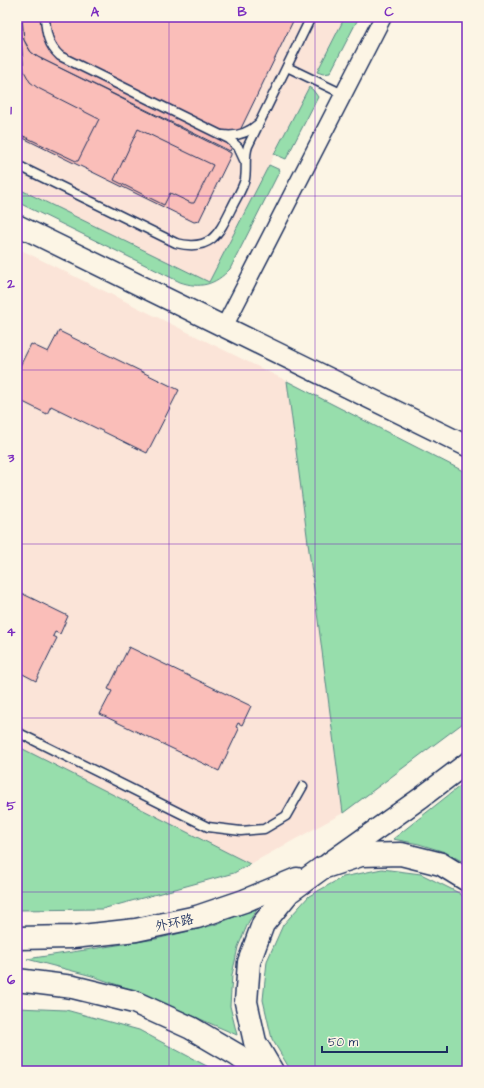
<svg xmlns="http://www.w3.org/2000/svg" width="484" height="1088" font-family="'Architects Daughter','LXGW WenKai TC',sans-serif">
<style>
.built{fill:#fbe4d8}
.green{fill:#97deac;stroke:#598685}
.building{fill:#fabeb9;stroke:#1b2f5e}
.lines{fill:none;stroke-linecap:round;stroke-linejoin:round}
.service-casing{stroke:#1b2f5e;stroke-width:11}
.minor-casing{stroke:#1b2f5e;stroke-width:19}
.tertiary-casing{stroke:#1b2f5e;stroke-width:23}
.secondary-casing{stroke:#1b2f5e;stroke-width:25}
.service{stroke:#fcf5e5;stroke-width:8}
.minor{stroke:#fcf5e5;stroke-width:16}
.tertiary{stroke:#fcf5e5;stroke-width:20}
.secondary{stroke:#fcf5e5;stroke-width:22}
.grid{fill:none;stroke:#7b2cbf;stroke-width:1;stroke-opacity:0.55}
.labels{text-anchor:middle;stroke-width:3;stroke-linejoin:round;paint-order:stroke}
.street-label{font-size:13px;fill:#1b2f5e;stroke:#fcf5e5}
.neatline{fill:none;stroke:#7b2cbf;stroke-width:1.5}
.grid-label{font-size:13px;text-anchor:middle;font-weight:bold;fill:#7b2cbf}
</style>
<rect width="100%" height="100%" fill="#fcf5e5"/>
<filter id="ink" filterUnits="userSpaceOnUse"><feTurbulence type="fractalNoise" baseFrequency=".025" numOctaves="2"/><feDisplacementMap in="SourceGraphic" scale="8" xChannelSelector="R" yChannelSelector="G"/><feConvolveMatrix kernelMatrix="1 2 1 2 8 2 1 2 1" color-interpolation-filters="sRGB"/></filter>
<g filter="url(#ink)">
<g class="built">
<path d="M17 17H345L209 282 17 188Z"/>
<path d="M17 248 287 381 343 813 234 873 102 909 17 910Z"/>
</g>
<g class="green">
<path d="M345 17H359L330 73 323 74 317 72Z"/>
<path d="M309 87 313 90 318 97 286 159 274 154Z"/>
<path d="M269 165 280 170 230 269C215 285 200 289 180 282L17 202V188L209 282Z"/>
<path d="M287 381 467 473V720L343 813Z"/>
<path d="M17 746 250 864 234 873 102 909 17 910Z"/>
<path d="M467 779V864L445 852 419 844 393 839 460 786Z"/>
<path d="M382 869 421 874 459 893 467 900V1071H291L272 1039 263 1000 267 961 283 925 309 896 343 877Z"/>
<path d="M259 907 249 921 238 947 232 975 230 1006 237 1035 138 992 92 976 27 959 156 939 214 925Z"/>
<path d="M17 1008 66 1010 139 1030 216 1071H17Z"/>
</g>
<g class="building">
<path d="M17 17H22L24 40 27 46 31 52 38 57 231 153V155L199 221 194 222 17 135Z"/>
<path d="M17 17H19L24 71 30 82 38 88 99 119 78 161H76L17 133Z"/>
<path d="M22 17H295L230 151 38 57 31 52 24 40Z"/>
<path d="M138 129 213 165 194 203H191L170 193 164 205 114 180Z"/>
<path d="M59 331 179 390 147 453 51 406 47 414 17 399V372L31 344 48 352Z"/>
<path d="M17 591 68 616 60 634 55 632 53 636 57 638 36 681 17 671Z"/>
<path d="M129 647 251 706 242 725 238 723 236 727 239 729 219 771 100 714 112 691 108 689Z"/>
</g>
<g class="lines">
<g class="service-casing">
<g id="service">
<path d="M45 17C46 33 48 45 60 56L229 139 238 147 244 160"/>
<path d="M287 67 343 94"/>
<path d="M223 135C237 137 248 133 258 124"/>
<path d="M17 165 176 243C212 252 219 233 233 205 237 197 243 188 245 179 247 168 244 157 248 146L311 17"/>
<path d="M17 732 208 827 241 831 264 829 286 816 303 786"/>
</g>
</g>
<g class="minor-casing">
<path id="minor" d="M224 327 383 17"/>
</g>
<g class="tertiary-casing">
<g id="tertiary">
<path d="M17 225 467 446"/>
<path d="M329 863 422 797 467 763"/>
</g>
</g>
<g class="secondary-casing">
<g id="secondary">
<path d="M17 938 73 937 136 930 197 917 244 901 297 879"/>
<path d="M17 980 73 987 134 1002 191 1028 237 1055 259 1071"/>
<path d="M272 1071 255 1042 246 1002 249 962 263 924 289 892 322 868 361 855 401 854 441 864 467 880"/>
</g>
</g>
<use href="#service" class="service"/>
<use href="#minor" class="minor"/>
<use href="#tertiary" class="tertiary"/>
<use href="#secondary" class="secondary"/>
</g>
</g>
<path class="grid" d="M169 17V1071M315 17V1071M17 196H467M17 370H467M17 544H467M17 718H467M17 892H467"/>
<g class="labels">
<g class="street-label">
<text transform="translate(174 922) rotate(-12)" y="5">外环路</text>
</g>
</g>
<rect width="484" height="1088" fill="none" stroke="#fcf5e5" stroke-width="44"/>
<path d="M322 1046v6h125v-6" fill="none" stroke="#1b2f5e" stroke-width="2"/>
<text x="328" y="1046" font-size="12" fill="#1b2f5e" stroke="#fcf5e5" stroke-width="3" paint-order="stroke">50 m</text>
<rect x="22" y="22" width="440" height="1044" class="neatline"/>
<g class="grid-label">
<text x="95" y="16">A</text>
<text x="242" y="16">B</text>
<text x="389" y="16">C</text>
<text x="11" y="114">1</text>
<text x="11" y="288">2</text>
<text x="11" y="462">3</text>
<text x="11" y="636">4</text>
<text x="11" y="810">5</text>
<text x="11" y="984">6</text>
</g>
</svg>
